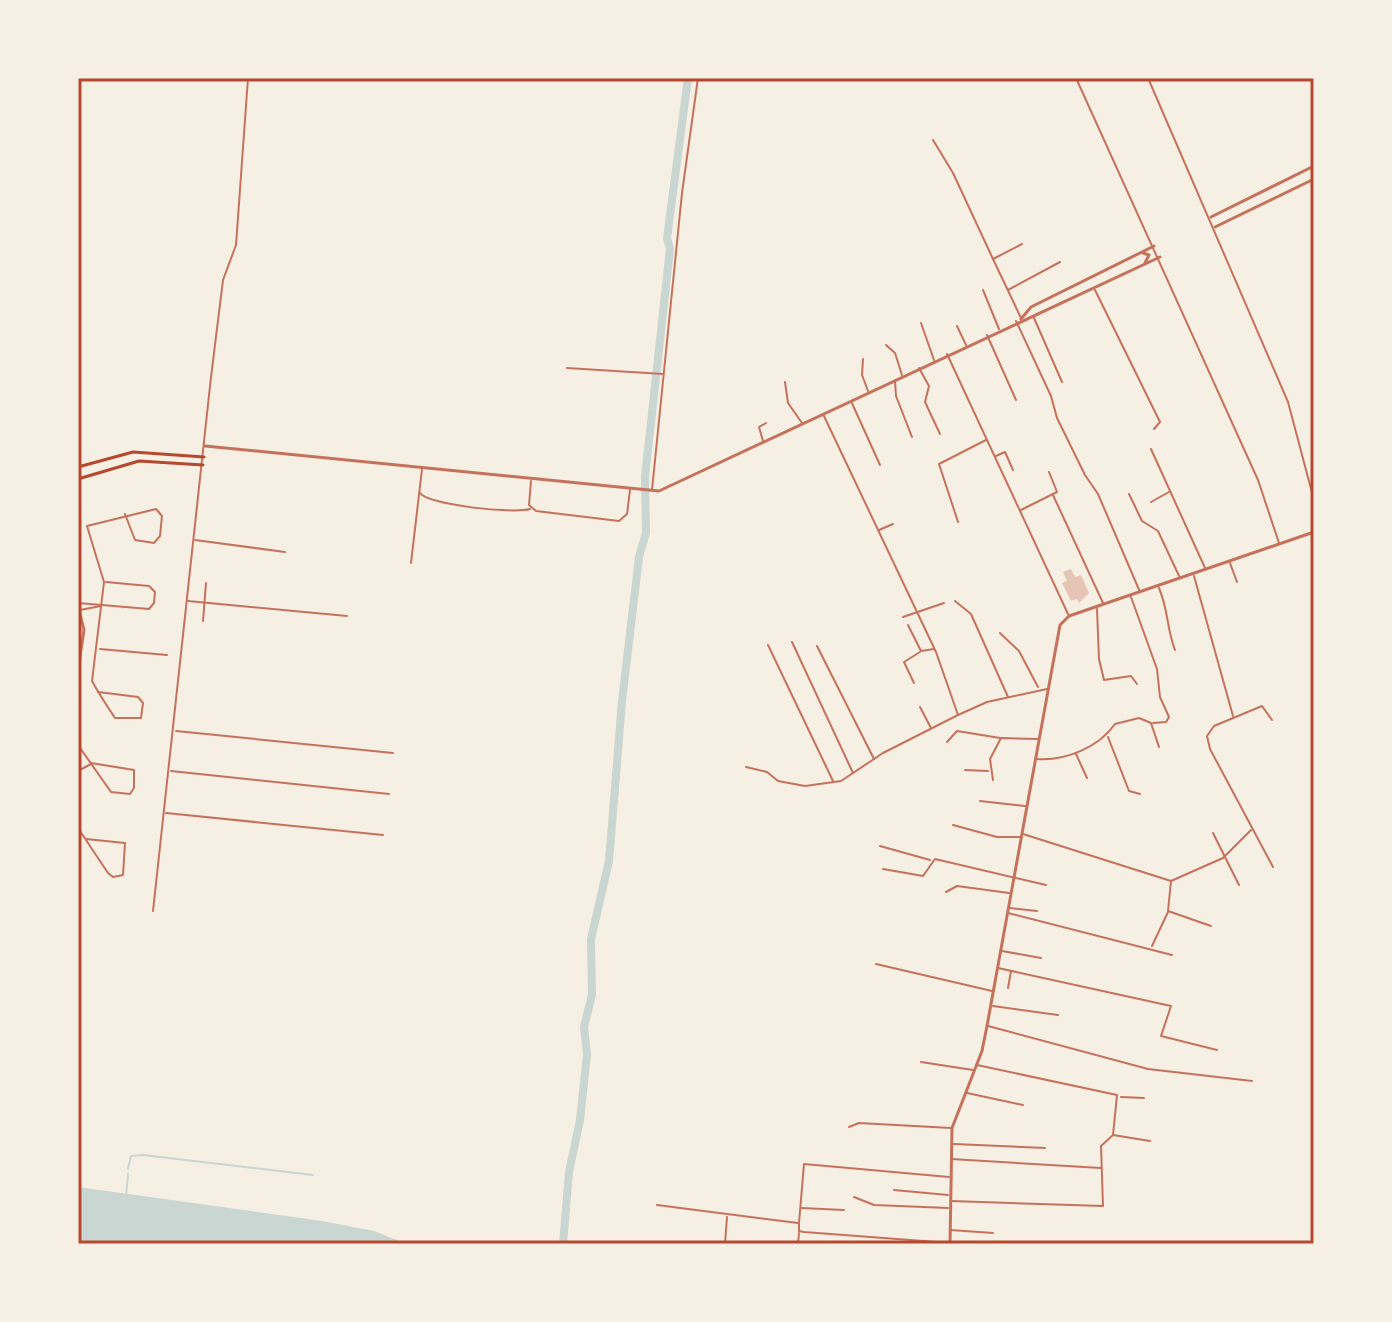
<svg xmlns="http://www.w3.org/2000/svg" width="1392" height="1322" font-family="'Alegreya Sans',sans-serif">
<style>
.water{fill:#c9d6d2}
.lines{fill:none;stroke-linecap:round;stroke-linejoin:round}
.stream{stroke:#c9d6d2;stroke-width:2}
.river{stroke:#c9d6d2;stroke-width:8}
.building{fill:#e6c5b7}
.minor{stroke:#c5725c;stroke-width:2}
.tertiary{stroke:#c5725c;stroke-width:3}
.secondary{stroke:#b5482f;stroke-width:3}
.neatline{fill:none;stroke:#b5482f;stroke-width:3}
</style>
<rect width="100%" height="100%" fill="#f6efe4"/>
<path class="water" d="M78 1187 322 1221 374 1231 407 1244H78Z"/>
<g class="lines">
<g class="stream">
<path d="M128 1169 131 1156 143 1155 313 1175"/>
<path d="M126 1197 128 1174"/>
</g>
<path class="river" d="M563 1244 569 1172 580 1120 587 1054 584 1027 592 995 591 939 609 861 622 701 639 557 646 533 645 477 670 249 667 238 688 78"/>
</g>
<path class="building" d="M1071 569 1075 577 1081 575 1089 593 1079 603 1077 599 1071 601 1062 583 1067 581 1063 572Z"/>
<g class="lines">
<g class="minor">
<path d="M1076 78 1258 480 1279 543"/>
<path d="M1148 78 1288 402 1314 500"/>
<path d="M933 140 953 173 993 259"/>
<path d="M983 290 999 329"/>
<path d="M1008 290 1060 262"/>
<path d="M1095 290 1160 422 1154 429"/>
<path d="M1021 318 993 259 1022 244"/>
<path d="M1034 318 1062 382"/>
<path d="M1016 321 1051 396 1057 418 1085 475 1098 494 1140 592"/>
<path d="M921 323 934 360"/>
<path d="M957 326 966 345"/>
<path d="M987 335 1016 400"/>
<path d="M886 345 895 353 902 375"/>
<path d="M947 354 1068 614"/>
<path d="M863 359 862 375 868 391"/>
<path d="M567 368 663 374"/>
<path d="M919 368 929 386 925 402 940 434"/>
<path d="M895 381 896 396 912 437"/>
<path d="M785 382 788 403 802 423"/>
<path d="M851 401 880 465"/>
<path d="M823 414 936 652 958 715"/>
<path d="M763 441 759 427 766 423"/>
<path d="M1151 449 1205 568"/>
<path d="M996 456 1005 452 1013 470"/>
<path d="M531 481 529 505 536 511 619 521 627 514 630 490"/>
<path d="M652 490 682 193 698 78"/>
<path d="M420 493C429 505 513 514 530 509"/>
<path d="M1129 494 1142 521 1158 531 1180 578"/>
<path d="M1053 495 1103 603"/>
<path d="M1151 502 1169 492"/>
<path d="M1021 510 1057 492 1049 472"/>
<path d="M958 522 939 464 986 440"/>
<path d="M879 530 893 524"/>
<path d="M195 540 285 552"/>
<path d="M411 563 422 469"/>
<path d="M1230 563 1237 582"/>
<path d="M1194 576 1233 716"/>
<path d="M1159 588C1169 612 1166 626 1175 650"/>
<path d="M1131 597 1157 669 1160 697 1169 717 1166 722 1153 723"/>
<path d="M188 601 347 616"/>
<path d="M955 601 971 614 1008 697"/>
<path d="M78 603 149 609 154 603 155 592 149 586 106 582"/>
<path d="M1097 609 1099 659 1104 680 1131 676 1137 684"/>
<path d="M80 610 101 606"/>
<path d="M903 617 944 603"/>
<path d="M203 621 206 583"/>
<path d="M908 625 921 651 934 649"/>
<path d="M1000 633 1019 651 1038 687"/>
<path d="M792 642 853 773"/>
<path d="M768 645 833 781"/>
<path d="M817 646 874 759"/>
<path d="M100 649 167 655"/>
<path d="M914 683 904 662 920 652"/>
<path d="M98 692 138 697 143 703 141 718H115C107 706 99 694 92 681L104 582 87 526 156 509 162 516 160 536 154 543 135 540 125 514"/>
<path d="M920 707 931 728"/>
<path d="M1272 720 1262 706 1214 726 1207 736 1210 749 1273 867"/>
<path d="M176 731 393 753"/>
<path d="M1108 737 1129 791 1140 794"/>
<path d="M947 742 957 731 1000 738"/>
<path d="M78 745 111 792 130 794 134 788V770L91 763"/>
<path d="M1076 754 1087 778"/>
<path d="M1037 759C1066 761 1099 747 1115 724L1139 718 1151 723 1159 747"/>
<path d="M746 767 767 772 778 781 805 786 841 781 883 753 958 715 987 702 1047 689"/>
<path d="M965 770 988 771"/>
<path d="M78 771 91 764"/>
<path d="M171 771 389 794"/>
<path d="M993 780 990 759 1001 738 1038 739"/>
<path d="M980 801 1025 806"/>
<path d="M166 813 383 835"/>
<path d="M953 825 997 837H1020"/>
<path d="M78 828 108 873 113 877 123 875 125 843 86 839"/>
<path d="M1213 833 1239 885"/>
<path d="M1023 834 1171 881 1168 911 1211 926"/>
<path d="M880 846 930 860"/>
<path d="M883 869 923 876 935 859 1046 885"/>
<path d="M1171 881 1223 858 1251 830"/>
<path d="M946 892 957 886 1009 893"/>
<path d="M1010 908 1037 911"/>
<path d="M153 911 211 377 223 280 236 245 248 78"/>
<path d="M1008 913 1172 955"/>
<path d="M1152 946 1168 912"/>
<path d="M1002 951 1041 958"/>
<path d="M876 964 992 991"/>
<path d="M998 968 1171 1006 1161 1036 1217 1050"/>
<path d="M1008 988 1011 971"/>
<path d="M993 1006 1058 1015"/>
<path d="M988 1026 1148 1069 1252 1081"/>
<path d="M921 1062 973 1070"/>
<path d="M967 1093 1023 1105"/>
<path d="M1121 1097 1144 1098"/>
<path d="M849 1127 859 1123 951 1128"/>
<path d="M1113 1135 1150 1141"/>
<path d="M954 1144 1045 1148"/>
<path d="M951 1159 1101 1168"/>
<path d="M949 1177 804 1164 799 1223V1231L804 1232 950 1243"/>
<path d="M894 1190 948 1195"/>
<path d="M854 1197 874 1205 948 1208"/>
<path d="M951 1201 1103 1206 1101 1146 1113 1135 1117 1095 977 1065"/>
<path d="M657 1205 798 1223"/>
<path d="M801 1208 844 1210"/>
<path d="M950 1230 993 1233"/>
<path d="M725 1244 727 1217"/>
<path d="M798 1244 799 1233"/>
</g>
<g class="tertiary">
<path d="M1211 217 1314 166"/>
<path d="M1215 227 1314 179"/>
<path d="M1143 253 1149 255 1145 263"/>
<path d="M1021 319 1031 307 1154 246"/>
<path d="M205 446 659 491 1160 257"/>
<path d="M78 606 84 630 78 670"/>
<path d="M950 1244 952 1128 982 1051 987 1026 1060 625 1069 616 1314 532"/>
</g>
<g class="secondary">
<path d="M78 467 133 452 204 457"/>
<path d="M78 479 139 461 203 465"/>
</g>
</g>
<rect width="1392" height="1322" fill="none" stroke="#f6efe4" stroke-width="160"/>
<rect x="80" y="80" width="1232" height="1162" class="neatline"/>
</svg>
